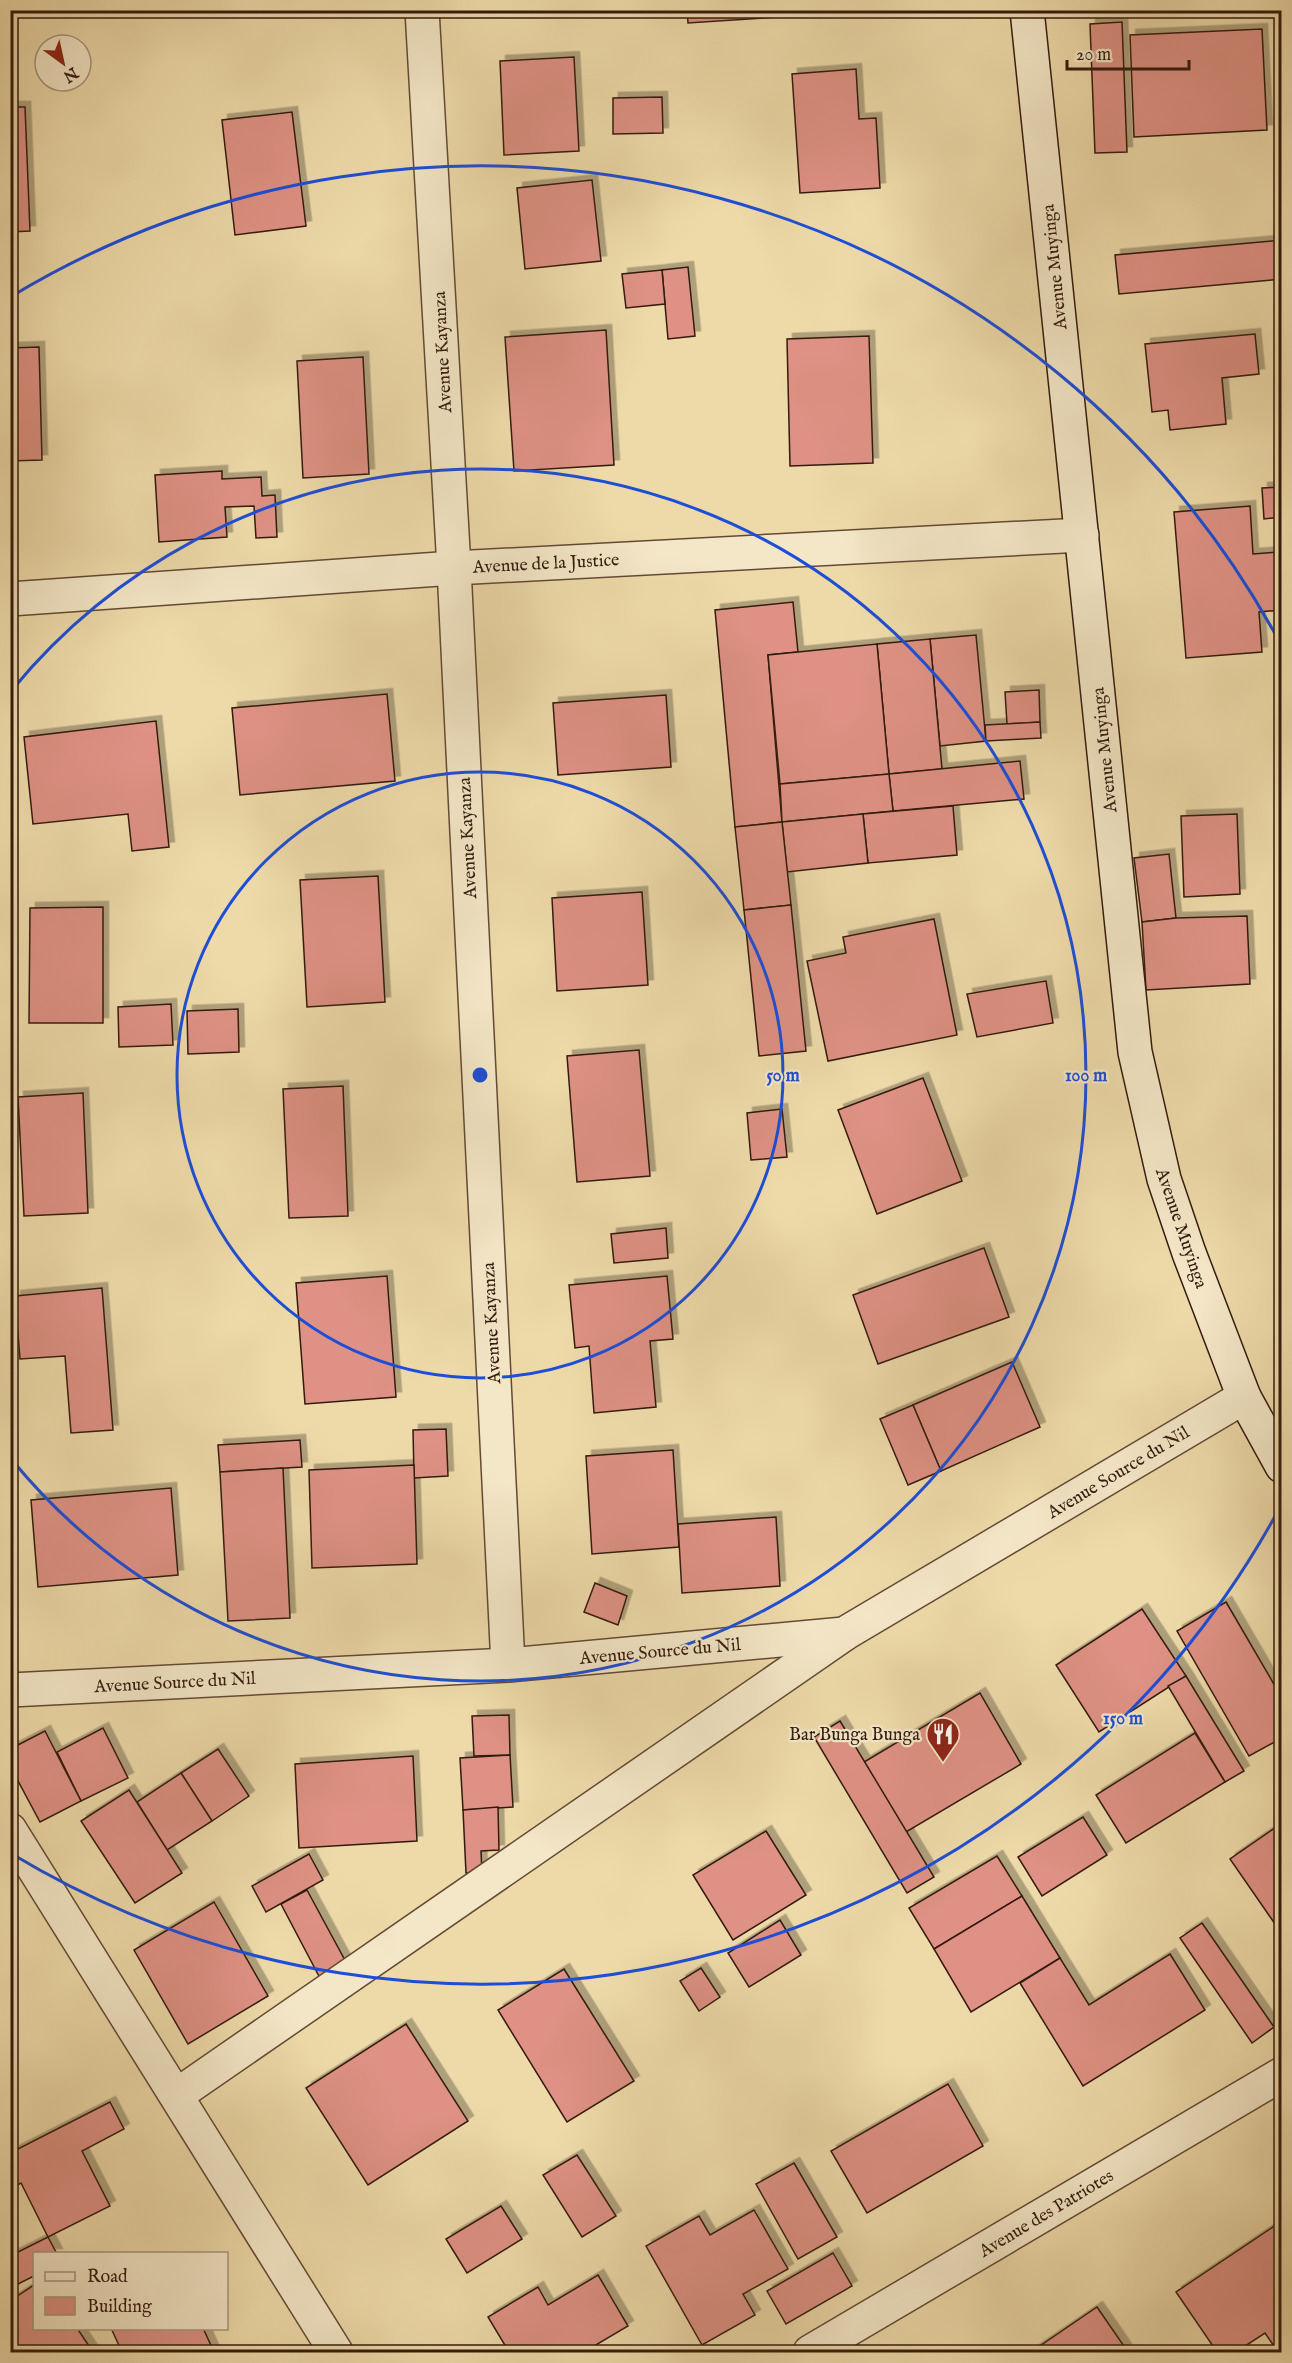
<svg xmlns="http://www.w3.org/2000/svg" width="1292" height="2363" font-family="'IM FELL English',serif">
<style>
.building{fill:#de9184;stroke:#331a0e;stroke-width:1.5;filter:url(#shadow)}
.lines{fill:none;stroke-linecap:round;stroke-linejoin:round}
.street-casing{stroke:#624a35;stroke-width:36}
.secondary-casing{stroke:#331a0e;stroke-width:36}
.street{stroke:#f4e7c7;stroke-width:33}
.secondary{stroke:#f4e7c7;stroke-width:33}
.ring{fill:none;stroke:#1d4ed8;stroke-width:3}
.labels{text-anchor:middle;stroke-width:4.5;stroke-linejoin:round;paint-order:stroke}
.street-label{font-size:18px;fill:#331a0e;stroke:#f4e7c7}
.poi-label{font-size:18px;fill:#331a0e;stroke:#f4e7c7;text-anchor:end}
.centre{fill:#1d4ed8;stroke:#f4e7c7;stroke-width:3}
.ring-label{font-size:18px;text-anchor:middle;font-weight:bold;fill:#1d4ed8;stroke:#f4e7c7;stroke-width:4.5;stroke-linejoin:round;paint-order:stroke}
</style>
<defs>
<filter id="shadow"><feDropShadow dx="5.5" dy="-5.5" stdDeviation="0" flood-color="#0004"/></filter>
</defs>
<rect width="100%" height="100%" fill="#eedaa9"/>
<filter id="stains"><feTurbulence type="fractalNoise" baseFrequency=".00333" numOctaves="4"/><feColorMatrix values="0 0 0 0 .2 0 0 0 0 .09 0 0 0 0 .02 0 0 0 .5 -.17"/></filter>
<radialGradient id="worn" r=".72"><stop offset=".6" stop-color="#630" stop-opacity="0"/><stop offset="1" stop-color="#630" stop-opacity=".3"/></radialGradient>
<g class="building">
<path d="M687 10H823L824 14 688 23Z"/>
<path d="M1122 22 1127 152 1095 153 1090 24Z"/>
<path d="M1262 29 1267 130 1134 137 1130 35Z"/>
<path d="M574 57 579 151 504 155 500 61Z"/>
<path d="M856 69 859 119 876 118 880 188 800 193 792 74Z"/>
<path d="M662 97 663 133 613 134V98Z"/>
<path d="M10 107H25L30 231 10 232Z"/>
<path d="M292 112 306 226 235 235 222 120Z"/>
<path d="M592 180 601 261 525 269 517 188Z"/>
<path d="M1282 240V279L1119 294 1115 255Z"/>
<path d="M688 267 695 336 668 339 662 270Z"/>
<path d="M662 270 665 304 626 308 622 274Z"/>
<path d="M606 330 614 465 514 471 505 337Z"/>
<path d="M1255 334 1259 374 1222 378 1226 424 1170 430 1168 410 1152 412 1145 344Z"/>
<path d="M869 336 873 463 790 466 787 339Z"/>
<path d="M39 347 42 460 10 461V348Z"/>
<path d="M363 357 369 474 303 478 297 361Z"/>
<path d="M222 471V479L261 477 262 496 275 495 277 537 256 538 254 506 225 507 227 537 159 542 155 475Z"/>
<path d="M1282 487V517L1264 519 1262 488Z"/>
<path d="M1250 506 1253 554 1277 552 1282 610 1259 612 1262 652 1186 658 1174 512Z"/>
<path d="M793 602 798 652 768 655 782 822 735 827 715 610Z"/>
<path d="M976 635 986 741 940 746 930 639Z"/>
<path d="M930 639 942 769 889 774 877 644Z"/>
<path d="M877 644 889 774 780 784 768 655Z"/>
<path d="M1039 690 1040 722 1007 724 1005 692Z"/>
<path d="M387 694 395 781 240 795 232 708Z"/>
<path d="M666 695 671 767 558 775 553 703Z"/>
<path d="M156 721 169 847 132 851 128 814 33 824 24 737Z"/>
<path d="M1040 722 1041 738 986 741 985 725Z"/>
<path d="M1020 761 1024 799 893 811 889 774Z"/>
<path d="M889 774 893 811 782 822 780 784Z"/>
<path d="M953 806 957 855 868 863 863 814Z"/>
<path d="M863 814 868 863 787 872 782 822Z"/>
<path d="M1237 814 1240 894 1184 897 1181 816Z"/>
<path d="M782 822 791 905 744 910 735 827Z"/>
<path d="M1169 854 1176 918 1142 922 1134 858Z"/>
<path d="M378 876 385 1002 307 1007 300 880Z"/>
<path d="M642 892 648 985 557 991 552 898Z"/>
<path d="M791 905 806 1051 759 1056 744 910Z"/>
<path d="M103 907V1023H29L30 908Z"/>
<path d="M1247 916 1250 984 1146 990 1142 922 1176 918Z"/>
<path d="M934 919 957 1035 828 1061 807 961 846 953 843 937Z"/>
<path d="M1046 981 1053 1023 977 1037 967 994Z"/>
<path d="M171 1004 173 1045 119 1047 118 1007Z"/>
<path d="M238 1009 239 1052 188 1054 187 1011Z"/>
<path d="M639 1050 650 1176 577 1182 567 1056Z"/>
<path d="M923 1078 962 1181 877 1214 838 1110Z"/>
<path d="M343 1086 348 1216 289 1218 283 1089Z"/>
<path d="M83 1093 88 1213 24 1216 18 1097Z"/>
<path d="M782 1109 787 1157 751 1160 747 1113Z"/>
<path d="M666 1228 668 1258 614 1263 611 1234Z"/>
<path d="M984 1248 1009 1317 878 1364 853 1295Z"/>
<path d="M387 1276 396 1397 305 1404 296 1283Z"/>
<path d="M667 1276 673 1339 650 1341 656 1407 594 1413 589 1346 575 1348 569 1285Z"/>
<path d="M102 1288 113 1430 71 1433 65 1356 20 1359 15 1296Z"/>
<path d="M1012 1362 1040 1427 941 1471 913 1405Z"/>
<path d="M913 1405 941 1471 908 1485 880 1419Z"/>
<path d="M446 1429 448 1476 414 1478 413 1430Z"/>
<path d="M300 1440 302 1467 220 1472 218 1445Z"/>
<path d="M673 1450 679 1547 592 1554 586 1456Z"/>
<path d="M414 1465 417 1564 312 1568 309 1470Z"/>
<path d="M283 1468 290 1618 228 1621 220 1472Z"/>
<path d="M171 1488 178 1575 38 1587 31 1500Z"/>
<path d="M776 1517 780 1586 682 1593 678 1524Z"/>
<path d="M595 1583 627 1596 618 1625 584 1612Z"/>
<path d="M1226 1602 1282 1698V1738L1249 1756 1177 1631Z"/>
<path d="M1142 1609 1186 1676 1099 1732 1056 1665Z"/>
<path d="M1186 1676 1244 1771 1225 1782 1168 1686Z"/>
<path d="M980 1693 1021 1764 906 1832 864 1762Z"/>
<path d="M509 1715 510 1755 474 1756 472 1716Z"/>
<path d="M840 1721 934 1877 907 1893 814 1737Z"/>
<path d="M103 1728 128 1778 81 1801 57 1752Z"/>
<path d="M45 1731 81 1801 40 1822 10 1766V1749Z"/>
<path d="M1195 1733 1225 1782 1126 1843 1096 1795Z"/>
<path d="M218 1749 249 1796 212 1821 181 1773Z"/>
<path d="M510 1755 513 1807 463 1810 460 1758Z"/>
<path d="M413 1756 417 1841 299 1848 295 1764Z"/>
<path d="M181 1773 212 1821 167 1850 137 1802Z"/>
<path d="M129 1790 182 1873 135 1903 81 1821Z"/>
<path d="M498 1807 499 1850 481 1851 482 1872 466 1873 463 1810Z"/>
<path d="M1083 1817 1107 1855 1042 1896 1018 1857Z"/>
<path d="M1282 1823V1934L1230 1859Z"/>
<path d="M766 1831 806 1895 733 1940 693 1875Z"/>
<path d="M309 1854 323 1880 266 1912 252 1886Z"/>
<path d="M997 1856 1022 1896 934 1949 909 1908Z"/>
<path d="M307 1890 347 1964 321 1980 281 1904Z"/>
<path d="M1022 1896 1060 1958 971 2012 934 1949Z"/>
<path d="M214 1902 268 1996 188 2044 134 1950Z"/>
<path d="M780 1920 801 1955 749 1987 728 1953Z"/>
<path d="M1202 1923 1274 2027 1252 2043 1180 1938Z"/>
<path d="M1170 1954 1205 2010 1083 2086 1020 1983 1060 1958 1089 2005Z"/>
<path d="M701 1968 720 1997 699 2011 680 1981Z"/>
<path d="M564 1969 634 2081 567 2122 498 2010Z"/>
<path d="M406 2024 468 2121 368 2185 306 2088Z"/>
<path d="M948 2084 983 2146 867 2213 831 2151Z"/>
<path d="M110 2102 124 2129 82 2151 110 2206 48 2237 21 2183 10 2189V2153Z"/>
<path d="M577 2155 616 2216 582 2237 543 2175Z"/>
<path d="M794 2163 837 2237 798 2259 756 2184Z"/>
<path d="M501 2206 522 2239 467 2273 446 2239Z"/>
<path d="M754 2210 788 2269 743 2294 755 2315 702 2345 646 2246 699 2216 710 2235Z"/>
<path d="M1282 2221V2350L1278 2352 1265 2333 1236 2352H1217L1176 2292Z"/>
<path d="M48 2237 57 2254H34V2276L10 2288V2256Z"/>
<path d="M833 2253 852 2286 786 2324 767 2291Z"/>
<path d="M598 2275 628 2326 584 2352H509L488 2317 538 2287 548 2305Z"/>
<path d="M34 2285V2328H77L93 2352H10V2301Z"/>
<path d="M1097 2307 1128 2352H1031Z"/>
<path d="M111 2328H203L214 2352H122Z"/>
</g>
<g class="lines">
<g class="street-casing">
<g id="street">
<path d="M422 10 454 568 508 1665"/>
<path d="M10 599 454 568 1082 535"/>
<path d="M10 1690 508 1665 844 1634 1244 1397"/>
<path d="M10 1830 336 2352"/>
<path d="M177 2095 843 1635"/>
<path d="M810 2352 1282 2074"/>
</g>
</g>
<g class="secondary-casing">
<path id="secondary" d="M1027 10 1135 1052 1164 1179 1189 1253 1244 1397 1282 1466"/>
</g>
<use href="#street" class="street"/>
<use href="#secondary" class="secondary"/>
</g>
<g class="ring">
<circle cx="480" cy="1075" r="303"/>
<path d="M12 690A606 606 0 1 1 12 1460"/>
<path d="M1279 1509A909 909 0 0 1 12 1854M12 296A909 909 0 0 1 1279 641"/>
</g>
<defs>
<g id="restaurant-pin" transform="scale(1.725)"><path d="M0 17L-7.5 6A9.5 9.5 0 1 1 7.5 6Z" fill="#8f2418" stroke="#f4e7c7"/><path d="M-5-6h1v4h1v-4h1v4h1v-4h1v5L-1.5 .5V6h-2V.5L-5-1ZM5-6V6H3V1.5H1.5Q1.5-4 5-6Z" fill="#fff"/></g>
</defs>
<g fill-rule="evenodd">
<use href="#restaurant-pin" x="943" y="1734"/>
</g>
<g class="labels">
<g class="street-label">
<text transform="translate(1054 267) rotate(-96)" y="6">Avenue Muyinga</text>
<text transform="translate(442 352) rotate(-93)" y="6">Avenue Kayanza</text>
<text transform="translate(546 563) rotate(-3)" y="6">Avenue de la Justice</text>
<text transform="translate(1104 750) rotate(-96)" y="6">Avenue Muyinga</text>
<text transform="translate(467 838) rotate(-93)" y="6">Avenue Kayanza</text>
<text transform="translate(1182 1228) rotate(71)" y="6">Avenue Muyinga</text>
<text transform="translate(491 1323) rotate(-93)" y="6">Avenue Kayanza</text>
<text transform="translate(1118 1472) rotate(-31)" y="6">Avenue Source du Nil</text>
<text transform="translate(660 1651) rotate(-5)" y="6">Avenue Source du Nil</text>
<text transform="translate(175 1682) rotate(-3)" y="6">Avenue Source du Nil</text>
<text transform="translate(1046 2213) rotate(-31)" y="6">Avenue des Patriotes</text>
</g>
<g class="poi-label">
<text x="920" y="1740">Bar Bunga Bunga</text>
</g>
</g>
<circle cx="480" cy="1075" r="9" class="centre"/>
<g class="ring-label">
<text x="783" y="1081">50 m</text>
<text x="1086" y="1081">100 m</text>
<text x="1123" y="1724">150 m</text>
</g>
<rect width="1292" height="2363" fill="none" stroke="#eedaa9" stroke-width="36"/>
<rect x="12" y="12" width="1268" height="2339" fill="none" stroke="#331a0e" stroke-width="3"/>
<rect x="18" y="18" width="1256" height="2327" fill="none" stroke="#331a0e" stroke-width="1.5"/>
<rect x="33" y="2252" width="195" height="78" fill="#f4e7c7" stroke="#a7957d" stroke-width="1.5"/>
<rect x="45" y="2272" width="30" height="9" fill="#f4e7c7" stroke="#a7957d" stroke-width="1.5"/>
<text x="87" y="2282" font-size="18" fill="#331a0e">Road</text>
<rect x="45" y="2297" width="30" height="18" fill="#de9184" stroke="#a7957d" stroke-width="1.5"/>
<text x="87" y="2312" font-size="18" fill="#331a0e">Building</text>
<g transform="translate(63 63) rotate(147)"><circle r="28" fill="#f4e7c7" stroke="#a7957d" stroke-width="1.5"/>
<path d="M0-4.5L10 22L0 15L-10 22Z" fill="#8f2418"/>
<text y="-9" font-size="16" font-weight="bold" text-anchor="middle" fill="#331a0e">N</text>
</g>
<path d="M1067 60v9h122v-9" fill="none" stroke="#331a0e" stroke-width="3"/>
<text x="1076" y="60" font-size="18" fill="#331a0e" stroke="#f4e7c7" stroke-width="4.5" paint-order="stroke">20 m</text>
<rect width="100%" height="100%" filter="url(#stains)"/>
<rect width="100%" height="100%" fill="url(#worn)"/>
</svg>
